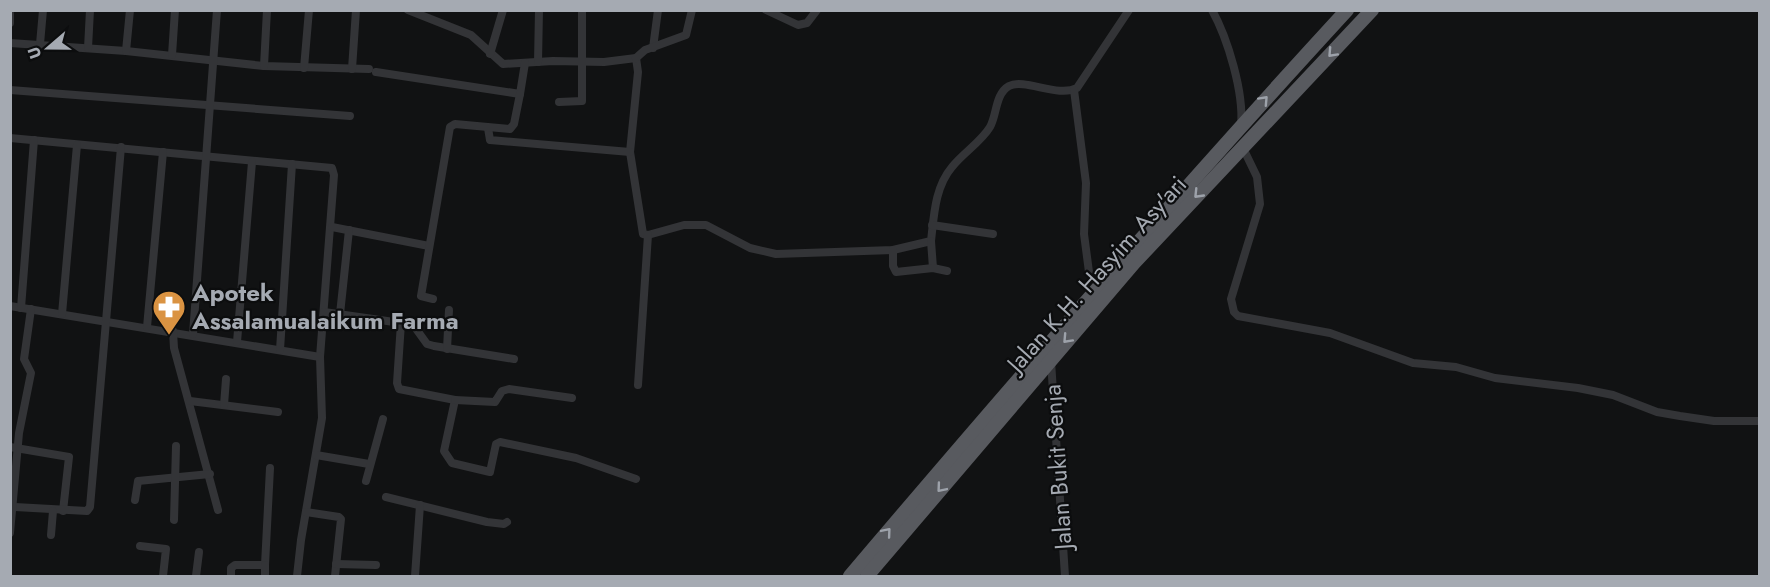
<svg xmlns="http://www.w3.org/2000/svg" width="1770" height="587" font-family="Jost,sans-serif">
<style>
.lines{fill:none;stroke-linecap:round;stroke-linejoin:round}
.minor{stroke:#333437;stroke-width:8}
.trunk{stroke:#585a5f;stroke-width:14}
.oneway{stroke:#9da2aa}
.labels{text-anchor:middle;stroke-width:4.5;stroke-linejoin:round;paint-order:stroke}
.street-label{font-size:24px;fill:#a5aab2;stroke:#0c0d0e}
.poi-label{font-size:24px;font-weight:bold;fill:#a5aab2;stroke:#0c0d0e;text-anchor:start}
</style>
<rect width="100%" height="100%" fill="#111213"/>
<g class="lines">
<g class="minor">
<path d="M408 10 471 35 503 64 553 61 604 62 636 58 638 72 630 152 643 234 648 235 684 225H706L750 248 776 254 893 250 931 241C934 215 935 187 952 167 963 153 981 142 990 127 997 115 995 94 1009 86 1025 78 1058 98 1077 88L1129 10"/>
<path d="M766 10 798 25 807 23 817 10"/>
<path d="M1212 10C1228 39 1244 93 1241 125"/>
<path d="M10 14V23"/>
<path d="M10 43 126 51 264 66 369 69"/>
<path d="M40 44 43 10"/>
<path d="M88 48 90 10"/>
<path d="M653 48 658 10"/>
<path d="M126 51 130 10"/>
<path d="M490 54 503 10"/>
<path d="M172 55 175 10"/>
<path d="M636 58 645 50 686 35 692 10"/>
<path d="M538 62 539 10"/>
<path d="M264 66 267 10"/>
<path d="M304 68 309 10"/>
<path d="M352 69 356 10"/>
<path d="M376 72 520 94 525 63"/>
<path d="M10 90 350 116"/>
<path d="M1074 90 1086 183 1084 234 1089 272"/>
<path d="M559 102 582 101V10"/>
<path d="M488 128 490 140 630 152"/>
<path d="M10 138 332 168 334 175 320 357 322 418 301 540 297 576"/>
<path d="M1243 148 1257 177 1260 204 1231 299 1234 312 1238 316 1330 333 1413 363 1456 367 1495 378 1578 388 1613 395 1657 412 1680 416 1714 421H1760"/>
<path d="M932 225 993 234"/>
<path d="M332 227 429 246"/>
<path d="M931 241 933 268"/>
<path d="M893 250V266L896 272 933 268 947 271"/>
<path d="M433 299 421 296 450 127 455 124 510 129 514 124 520 94"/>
<path d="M10 306 320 357"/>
<path d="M21 308 34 140"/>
<path d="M324 312 401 323 397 383 399 389 455 400 444 451 452 463 490 472 496 444 500 442 576 458 636 479"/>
<path d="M62 314 77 145"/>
<path d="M340 314 349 230"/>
<path d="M401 323 414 326 427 344 434 346 514 359"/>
<path d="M147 327 163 152"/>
<path d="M173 331 174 348 218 510"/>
<path d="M193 334 217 10"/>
<path d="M237 342 252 162"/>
<path d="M447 349 449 310"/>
<path d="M280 350 292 164"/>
<path d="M1051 361 1065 576"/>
<path d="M638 385 648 235"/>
<path d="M455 400 495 402 502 391 509 389 572 398"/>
<path d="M190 401 278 412"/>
<path d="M224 405 226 379"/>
<path d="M10 447 69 457 63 511"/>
<path d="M316 455 369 464"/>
<path d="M366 481 383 419"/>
<path d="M386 497 487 522 504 524 507 522"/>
<path d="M135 500 138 481 210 474"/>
<path d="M15 507 87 511 90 507 121 147"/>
<path d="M306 512 339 517 341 519 335 576"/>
<path d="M174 520 176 446"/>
<path d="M10 533 19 433 31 373 24 359 31 309"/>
<path d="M51 535 53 511"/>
<path d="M140 546 166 549 163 576"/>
<path d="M336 564 376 565"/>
<path d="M196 576 199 552"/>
<path d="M231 576V568L235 565H265L270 468"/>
<path d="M265 576V565"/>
<path d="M415 576 420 505"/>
</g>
<g class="trunk">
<path d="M850 576C1012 385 1177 195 1347 10"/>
<path d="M867 576 1134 263 1372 10"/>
</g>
</g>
<defs><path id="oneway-chevron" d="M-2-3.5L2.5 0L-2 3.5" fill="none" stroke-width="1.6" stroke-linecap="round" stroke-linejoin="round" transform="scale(1.5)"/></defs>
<g class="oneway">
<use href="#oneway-chevron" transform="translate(1332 53) rotate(133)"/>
<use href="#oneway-chevron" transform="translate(1264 100) rotate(-47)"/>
<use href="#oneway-chevron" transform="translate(1198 194) rotate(134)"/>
<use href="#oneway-chevron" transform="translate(1067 339) rotate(133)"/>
<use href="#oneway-chevron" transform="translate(941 488) rotate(130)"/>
<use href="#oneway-chevron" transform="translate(887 532) rotate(-50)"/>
</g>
<defs>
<g id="pharmacy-pin" transform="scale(1.725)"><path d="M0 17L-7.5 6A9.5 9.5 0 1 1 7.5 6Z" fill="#da9342" stroke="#0c0d0e"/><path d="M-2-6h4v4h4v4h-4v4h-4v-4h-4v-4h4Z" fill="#fff"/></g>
</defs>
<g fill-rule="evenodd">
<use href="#pharmacy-pin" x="169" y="307"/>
</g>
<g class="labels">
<g class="street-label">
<text transform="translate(1097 274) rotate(-48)" y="8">Jalan K.H. Hasyim Asy'ari</text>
<text transform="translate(1058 467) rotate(-94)" y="8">Jalan Bukit Senja</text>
</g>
<g class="poi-label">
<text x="192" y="301">Apotek<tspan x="192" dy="28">Assalamualaikum Farma</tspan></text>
</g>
</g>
<rect width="1770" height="587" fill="none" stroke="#a5aab2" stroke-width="24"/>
<g transform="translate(48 48) rotate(250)" stroke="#0c0d0e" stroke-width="4.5" paint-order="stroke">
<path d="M0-4.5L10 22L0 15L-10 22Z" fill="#a5aab2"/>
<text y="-9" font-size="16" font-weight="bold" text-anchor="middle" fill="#a5aab2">U</text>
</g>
</svg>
